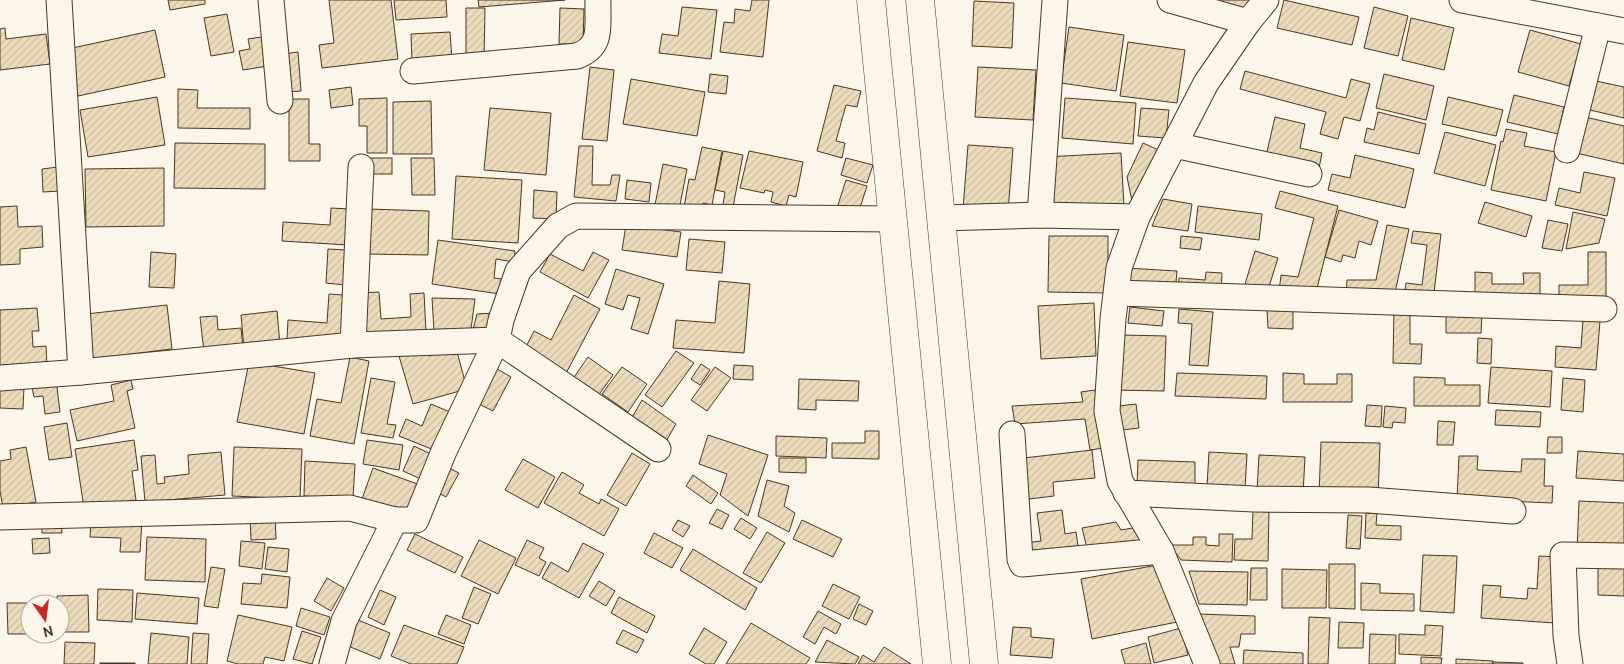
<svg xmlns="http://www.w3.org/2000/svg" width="1624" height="664" font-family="Cabin,sans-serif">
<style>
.building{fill:url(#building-hatch);stroke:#4a3520}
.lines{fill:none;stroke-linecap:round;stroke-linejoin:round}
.street-casing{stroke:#4a3520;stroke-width:27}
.secondary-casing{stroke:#4a3520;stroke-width:29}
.street{stroke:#fbf6e9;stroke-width:25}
.secondary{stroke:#fbf6e9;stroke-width:28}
</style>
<defs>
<pattern id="building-hatch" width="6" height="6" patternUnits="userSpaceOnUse" patternTransform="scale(1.25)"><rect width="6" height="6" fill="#ecdcbc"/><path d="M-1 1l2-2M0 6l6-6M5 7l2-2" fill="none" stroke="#ccbda1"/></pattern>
</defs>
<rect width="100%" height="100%" fill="#fbf6e9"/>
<g class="building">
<path d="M168 0H205V4L170 10Z"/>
<path d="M329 0H391L398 59 322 68 319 45 334 43Z"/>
<path d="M394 0H446L447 17 396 20Z"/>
<path d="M478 0H565L479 7Z"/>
<path d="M752 0H769L763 57 720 52 724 22 734 23 735 9 750 11Z"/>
<path d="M1209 0H1256L1250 11Z"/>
<path d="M1284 0 1359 17 1352 45 1277 28Z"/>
<path d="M974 1 1014 3 1012 48 972 46Z"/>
<path d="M682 7 717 10 711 59 659 53 662 34 678 36Z"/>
<path d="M1374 7 1408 16 1398 56 1364 48Z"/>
<path d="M466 8H485L484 60H466Z"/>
<path d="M560 8 584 9 583 44H559Z"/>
<path d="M227 14 234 52 211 56 204 18Z"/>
<path d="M1411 18 1454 28 1444 70 1402 60Z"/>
<path d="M1069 27 1124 35 1116 91 1061 83Z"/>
<path d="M5 28 6 39 46 34 50 64 0 70V29Z"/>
<path d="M155 30 165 77 78 96 68 49Z"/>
<path d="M1530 30 1581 44 1569 86 1518 72Z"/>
<path d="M450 32 452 60 412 63 411 34Z"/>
<path d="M268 36 274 65 243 70 239 51 250 49 248 39Z"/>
<path d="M1128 42 1185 50 1177 103 1120 96Z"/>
<path d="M298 52 301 91 286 92 283 54Z"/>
<path d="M590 67 614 70 607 141 582 139Z"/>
<path d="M978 67 1036 70 1033 120 975 117Z"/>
<path d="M1245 71 1346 98 1351 79 1370 84 1360 121 1344 117 1338 139 1320 134 1326 112 1240 89Z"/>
<path d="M710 74 728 76 726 94 708 92Z"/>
<path d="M1384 74 1434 86 1426 120 1376 108Z"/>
<path d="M631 79 705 92 697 136 623 124Z"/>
<path d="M1596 81 1624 87V118L1590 110Z"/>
<path d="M834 85 861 91 857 107 846 105 836 141 845 143 842 158 817 151Z"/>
<path d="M351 87 353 105 331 108 329 90Z"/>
<path d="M178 89 198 90 197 108H250V129L178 128Z"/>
<path d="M1514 95 1564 107 1558 134 1507 122Z"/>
<path d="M157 97 165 145 88 157 80 110Z"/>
<path d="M1448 97 1503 110 1496 136 1442 124Z"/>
<path d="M387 98V153H367V126H359V99Z"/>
<path d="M1065 98 1136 103 1133 144 1062 138Z"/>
<path d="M289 99H309V144H320V161H289Z"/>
<path d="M431 101 432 154H393V102Z"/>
<path d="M490 108 551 113 546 175 484 170Z"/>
<path d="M1141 108 1169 110 1166 138 1138 136Z"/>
<path d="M1378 112 1426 124 1419 154 1364 142 1367 128 1374 130Z"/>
<path d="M1275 117 1305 124 1300 148 1322 153 1319 168 1266 156Z"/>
<path d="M1585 117 1624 126V164L1576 153Z"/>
<path d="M1506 129 1527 133 1524 146 1556 152 1546 201 1491 190 1501 141 1503 142Z"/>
<path d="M1445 132 1496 145 1485 186 1434 173Z"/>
<path d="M175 143 265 144V189L174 188Z"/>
<path d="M1143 143 1163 152 1132 201 1127 177Z"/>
<path d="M968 145 1013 148 1008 212 963 209Z"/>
<path d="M579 146H593L592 185H610L612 175H620L616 201 574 197Z"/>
<path d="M702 147 722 151 712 205 703 203 702 211 684 207 689 179 695 180Z"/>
<path d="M723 151 743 155 732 212 722 211 725 192 715 190Z"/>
<path d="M749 151 803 162 796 197 789 195 786 206 771 202 773 192 765 190 764 193 740 188Z"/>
<path d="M1121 153 1124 206 1047 210 1044 157Z"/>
<path d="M1355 155 1414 169 1405 208 1328 190 1332 174 1350 178Z"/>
<rect x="366" y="158" width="26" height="16"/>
<path d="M411 158H434L435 195H412Z"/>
<path d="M846 158 873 165 867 183 841 175Z"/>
<path d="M663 164 687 169 679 210 655 205Z"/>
<path d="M58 167 60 191 43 192 42 169Z"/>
<path d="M164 168V226L86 227 85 169Z"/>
<path d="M1584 172 1615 178 1607 216 1555 205 1559 188 1580 193Z"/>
<path d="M456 176 522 180 518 243 452 239Z"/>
<path d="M627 180 651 183 649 202 625 199Z"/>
<path d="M846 180 867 186 857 217 836 211Z"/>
<path d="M534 190 557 192 556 219 533 218Z"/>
<path d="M1280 191 1338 206 1315 296 1279 292 1281 275 1298 277 1314 218 1275 208Z"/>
<path d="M1163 199 1192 204 1188 231 1152 226Z"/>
<path d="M1485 202 1532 216 1526 237 1478 223Z"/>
<path d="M17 206 18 227 42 226 43 247 20 249V264L0 265V207Z"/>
<path d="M1198 206 1262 214 1259 240 1195 232Z"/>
<path d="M331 208 350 209 348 245 282 241 283 222 330 225Z"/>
<path d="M368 209 429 211 428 255 367 254Z"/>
<path d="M1339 210 1378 221 1371 245 1359 241 1355 258 1343 255 1341 262 1325 257Z"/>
<path d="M1573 212 1605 219 1599 243 1566 249Z"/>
<path d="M1548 220 1568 224 1562 251 1542 248Z"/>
<path d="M626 225 681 232 677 257 622 250Z"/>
<path d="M1387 225 1409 229 1394 297 1346 296 1347 280H1376Z"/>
<path d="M1413 231 1441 234 1433 301 1404 297 1406 283 1422 285 1427 245 1411 243Z"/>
<path d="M1049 236H1108V293L1048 292Z"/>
<path d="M1181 236 1202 238 1200 250 1180 248Z"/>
<path d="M689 239 725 242 722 273 686 270Z"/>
<path d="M438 240 515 251 514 262 496 259 494 278 502 279 500 294 432 284Z"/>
<path d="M328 249 346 250 345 285 326 283Z"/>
<path d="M1255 251 1278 258 1266 296 1242 294Z"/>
<path d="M151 252 176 254 174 288 149 287Z"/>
<path d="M593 252 609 260 588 298 540 272 550 254 583 271Z"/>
<path d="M1588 252H1606V305H1559V285H1588Z"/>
<path d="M1126 268 1177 271 1175 293 1125 290Z"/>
<path d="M616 269 664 284 648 334 631 329 640 298 628 295 623 310 605 304Z"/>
<path d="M1206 272 1222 273 1221 295 1178 293 1179 278 1205 280Z"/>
<path d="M1475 272 1492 273V284H1524L1523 273H1540V302L1475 301Z"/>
<path d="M719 281 750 284 744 353 673 348 676 320 715 323Z"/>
<path d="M379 292 381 319 411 317 410 294 424 293 426 332 361 336 359 293Z"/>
<path d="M329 294 344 295 341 342 287 339 288 320 327 323Z"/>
<path d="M574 295 600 309 563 379 523 353 534 331 551 340Z"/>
<path d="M432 298 475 299 471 329 434 331Z"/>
<path d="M1094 303 1096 356 1041 359 1038 306Z"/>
<path d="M167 305 172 349 91 359 86 314Z"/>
<path d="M1130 307 1164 311 1162 326 1128 323Z"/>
<path d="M37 308 39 331H32L33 347 46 346 47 367 0 370V310Z"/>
<path d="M1179 309 1213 312 1208 366 1189 365 1192 324 1178 323Z"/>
<path d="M1267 309H1293V329L1268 328Z"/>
<path d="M1394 310 1410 311V344H1422L1421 364 1393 363Z"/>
<path d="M277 311 280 345 244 349 241 315Z"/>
<path d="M494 313 491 330H473L477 314Z"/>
<path d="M1446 313 1482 314 1481 333H1446Z"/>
<path d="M217 316 218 330 241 328 243 348 204 352 200 317Z"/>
<path d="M1583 319 1600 321 1596 370 1555 367 1556 346 1581 348Z"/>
<path d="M1121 335 1166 336 1164 391 1112 390Z"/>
<path d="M1478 338 1492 339 1491 364 1477 363Z"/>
<path d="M426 348 429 356 456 348 467 389 413 404 399 356Z"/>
<path d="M676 351 694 363 662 407 645 395Z"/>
<path d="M350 357 369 361 354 444 310 436 317 399 341 403Z"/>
<path d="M588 357 613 375 595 400 570 383Z"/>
<path d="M249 362 315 373 304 434 237 422Z"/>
<path d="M701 364 710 370 700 385 691 379Z"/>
<path d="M734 365 753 366V380L733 379Z"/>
<path d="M494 367 511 377 493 411 475 402Z"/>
<path d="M622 367 647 384 628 412 602 394Z"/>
<path d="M715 367 731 378 707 411 691 400Z"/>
<path d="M1491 367 1552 371 1550 407 1488 403Z"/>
<path d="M1177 373 1267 376 1266 399 1175 396Z"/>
<path d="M1283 373 1304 374V384H1337V374H1352V402H1283Z"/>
<path d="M1414 377 1445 378V385H1480V406H1414Z"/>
<path d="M371 378 395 382 387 424 396 425 393 438 361 433Z"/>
<path d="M1563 378 1585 380 1583 412 1561 410Z"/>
<path d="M56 379 60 412 45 414 43 396 34 397 31 383Z"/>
<path d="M799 379 859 381 858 401 816 400V410L798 409Z"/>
<path d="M131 380 133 389 127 391 135 428 77 441 70 410 114 401 111 385Z"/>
<path d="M0 385 24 386 23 409 0 408Z"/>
<path d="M1095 390 1104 448 1090 450 1085 419 1015 424 1012 406 1083 402 1081 392Z"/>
<path d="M642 400 676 424 665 443 630 421Z"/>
<path d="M431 404 450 412 434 450 399 436 406 419 422 426Z"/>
<path d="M1136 404 1139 428 1122 430 1119 406Z"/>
<path d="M1367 405 1382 406 1381 427 1365 426Z"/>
<path d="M1385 406 1406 408 1405 423 1393 422 1392 428 1383 427Z"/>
<path d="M1496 410 1541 412 1540 427 1495 425Z"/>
<path d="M1438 421 1455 422 1453 445H1437Z"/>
<path d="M67 423 72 457 49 460 44 427Z"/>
<path d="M865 431H879V459L832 458V443H865Z"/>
<path d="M708 435 768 455 748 516 720 495 727 474 699 464Z"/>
<path d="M776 436 827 438 826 458 776 456Z"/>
<path d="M1548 437H1562V453H1547Z"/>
<path d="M134 440 138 470 132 471 136 500 84 508 75 449Z"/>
<path d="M367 440 403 445 399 470 363 464Z"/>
<path d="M1321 442 1380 443 1378 497 1319 495Z"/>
<path d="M414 446 435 456 425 481 403 471Z"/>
<path d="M26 447 36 502 3 508 0 491V461L11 459 10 450Z"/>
<path d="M234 447 302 449 300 499 232 496Z"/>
<path d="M1092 450 1095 478 1053 482 1054 496 1029 499 1024 458Z"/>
<path d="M1578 451 1624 454V481L1576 478Z"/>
<path d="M221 452 225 495 145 502 141 456 155 455 157 484 165 483 164 477 189 474 188 455Z"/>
<path d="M1209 452 1247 454 1245 489 1207 486Z"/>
<path d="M632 453 650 464 626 506 607 495Z"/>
<path d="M1259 455 1305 457 1303 494 1257 492Z"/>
<path d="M1459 456H1478L1477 470 1521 472 1522 459H1545L1544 486H1553L1552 503 1457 499Z"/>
<path d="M779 458H806V473L779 472Z"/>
<path d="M523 459 555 477 538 508 505 490Z"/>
<path d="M1138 460 1195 462V486L1137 485Z"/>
<path d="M305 461 355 464 353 498 304 496Z"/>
<path d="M445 466 459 473 446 497 433 490Z"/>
<path d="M373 468 423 486 412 517 362 499Z"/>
<path d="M562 472 584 485 579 493 599 504 601 499 619 509 604 536 544 503Z"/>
<path d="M693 475 718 493 711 504 686 486Z"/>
<path d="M767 480 789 486 784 506 795 513 789 532 758 516Z"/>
<path d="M1579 501 1624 503V552L1577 551Z"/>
<path d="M717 509 729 515 722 529 709 523Z"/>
<path d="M1253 509H1269L1268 561 1234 560 1235 539H1252Z"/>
<path d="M1062 510 1065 534 1076 532 1079 552 1029 558 1026 543 1041 541 1037 513Z"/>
<path d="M1366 513H1377L1376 525 1401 526V540L1365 538Z"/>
<path d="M275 515 276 539 251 540 250 516Z"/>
<path d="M1348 515 1362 516 1360 549 1346 548Z"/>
<path d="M91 518 142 520 140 552H120L121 538 90 537Z"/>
<path d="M741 518 757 528 750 539 734 529Z"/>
<path d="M61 519 62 533H42V520Z"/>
<path d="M678 520 690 526 683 537 672 530Z"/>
<path d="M802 520 842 539 833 557 793 539Z"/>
<path d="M1116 522 1121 530 1139 527 1146 542 1088 552 1082 528Z"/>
<path d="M767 532 785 543 761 583 743 573Z"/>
<path d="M654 533 683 548 672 568 644 553Z"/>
<path d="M415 534 463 557 455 573 407 550Z"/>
<path d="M1219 534H1233L1232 562 1181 560 1170 545H1193V537H1206V545L1219 546Z"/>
<path d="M147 537 206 539 205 582 145 580Z"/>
<path d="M49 538 50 553 33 554 32 539Z"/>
<path d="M479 540 516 558 498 594 461 576Z"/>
<path d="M527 540 544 548 539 558 546 562 539 576 515 565Z"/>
<path d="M241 541 265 543 262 569 239 566Z"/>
<path d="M583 543 604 554 579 598 542 578 551 562 568 572Z"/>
<path d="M268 547 289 549 287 572 265 569Z"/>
<path d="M693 549 757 588 745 610 680 570Z"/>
<path d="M1423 555 1457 556 1454 613 1420 611Z"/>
<path d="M1539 556 1559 557 1555 623 1481 618 1483 585 1501 586 1500 597 1527 599 1528 588 1537 589Z"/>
<path d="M1163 564 1182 621 1092 639 1081 579Z"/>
<path d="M1329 564H1355V609L1329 608Z"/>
<path d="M211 567 225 569 218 608 204 606Z"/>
<path d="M1598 567 1624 568V596L1598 595Z"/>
<path d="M1251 568H1267V600H1250Z"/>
<path d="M1282 569 1327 570 1326 608H1282Z"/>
<path d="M1189 571 1248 572 1247 605 1199 604Z"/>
<path d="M262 574 290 577 287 608 241 604 243 583 261 584Z"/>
<path d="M327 578 344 588 331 611 314 601Z"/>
<path d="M599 581 615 591 606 606 589 596Z"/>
<path d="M1361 583 1380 584V593L1414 594V611L1361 610Z"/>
<path d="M833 584 860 597 849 619 822 606Z"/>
<path d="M474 587 491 594 478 624 462 618Z"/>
<path d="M98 589 133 590 132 622 97 620Z"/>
<path d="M380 590 396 597 384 625 368 617Z"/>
<path d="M137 593 199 598 197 624 135 619Z"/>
<path d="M88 595 89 632H60V604H58L57 596Z"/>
<path d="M619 597 655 616 647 633 611 613Z"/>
<path d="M7 603H49L30 604V634H50H8Z"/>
<path d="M859 604 873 611 866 625 853 619Z"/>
<path d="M301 608 330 617 324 635 296 626Z"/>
<path d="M818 611 841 624 836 634 824 627 815 644 803 637Z"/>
<path d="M1198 614 1255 616V634H1241L1239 647H1230L1235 664H1218Z"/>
<path d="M238 615 292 627 284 661 265 657 263 664H238L227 661Z"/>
<path d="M446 615 471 625 464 644 438 634Z"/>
<path d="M1309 617 1330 618 1328 664H1308Z"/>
<path d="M358 620 390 633 380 659 348 646Z"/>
<path d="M1339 622 1364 623 1363 648H1338Z"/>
<path d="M751 623 810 658 806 664H726Z"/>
<path d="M404 625 464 647 457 664H411L391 656Z"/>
<path d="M1425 625 1443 626 1441 656 1399 654V634L1425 635Z"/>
<path d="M1013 627 1031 628V637L1054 639 1052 658 1010 655Z"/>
<path d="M704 628 727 642 714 664H706L689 654Z"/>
<path d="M1181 628 1188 655 1154 663 1148 637Z"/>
<path d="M623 630 644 640 637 653 616 643Z"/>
<path d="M302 631 321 637 312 664 293 659Z"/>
<path d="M151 633 189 637 187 664H148Z"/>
<path d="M193 633 209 634 207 664H191Z"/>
<path d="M1370 634 1396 635 1395 664H1369Z"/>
<path d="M827 640 859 657 855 664 815 662Z"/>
<path d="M65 642 95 643 94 664H64Z"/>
<path d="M1146 643 1151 664H1125L1121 650Z"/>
<path d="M884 647 911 664H858L863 655 874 662Z"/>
<path d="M1244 650 1303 653V664H1243Z"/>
<path d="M1421 657 1442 658 1441 664H1421Z"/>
<path d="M1456 659 1493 661 1492 664H1456Z"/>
<path d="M1493 662 1523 663V664H1493Z"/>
<rect x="100" y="663" width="35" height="1"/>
</g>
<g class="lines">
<g class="street-casing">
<g id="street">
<path d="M59 0 81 372"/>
<path d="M271 0 280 101"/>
<path d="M1170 0 1248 22"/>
<path d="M1462 0 1624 31"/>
<path d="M413 71 577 56C604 46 597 25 598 0"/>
<path d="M1174 145 1309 174"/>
<path d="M1567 150 1598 26"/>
<path d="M1040 215 1055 0"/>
<path d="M941 218 1040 215 1137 217"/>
<path d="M1117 293 1604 309"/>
<path d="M353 345 361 167"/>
<path d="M0 378 81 372 353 345 497 340 658 449"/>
<path d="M1012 434 1020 559 1022 564 1161 551"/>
<path d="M1126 493 1254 499 1369 500 1513 511"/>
<path d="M0 517 350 508 395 520H416L444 451 497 340 501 320 518 271 558 226 576 216 893 219"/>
<path d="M332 664 344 621 395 520"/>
<path d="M1207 664 1161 551 1120 481 1107 411 1113 319 1119 268 1137 217 1206 83 1248 22 1266 0"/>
<path d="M1570 664 1566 636 1563 555 1624 556"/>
</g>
</g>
<g class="secondary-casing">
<g id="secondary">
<path d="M871 0 937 664"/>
<path d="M920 0 984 664"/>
</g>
</g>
<use href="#street" class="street"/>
<use href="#secondary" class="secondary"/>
</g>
<g transform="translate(45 619) rotate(166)"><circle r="24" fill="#fbf6e9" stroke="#b4a999"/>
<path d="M0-4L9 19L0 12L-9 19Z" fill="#c62828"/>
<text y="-8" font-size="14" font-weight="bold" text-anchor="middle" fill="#4a3520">N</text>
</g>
</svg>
